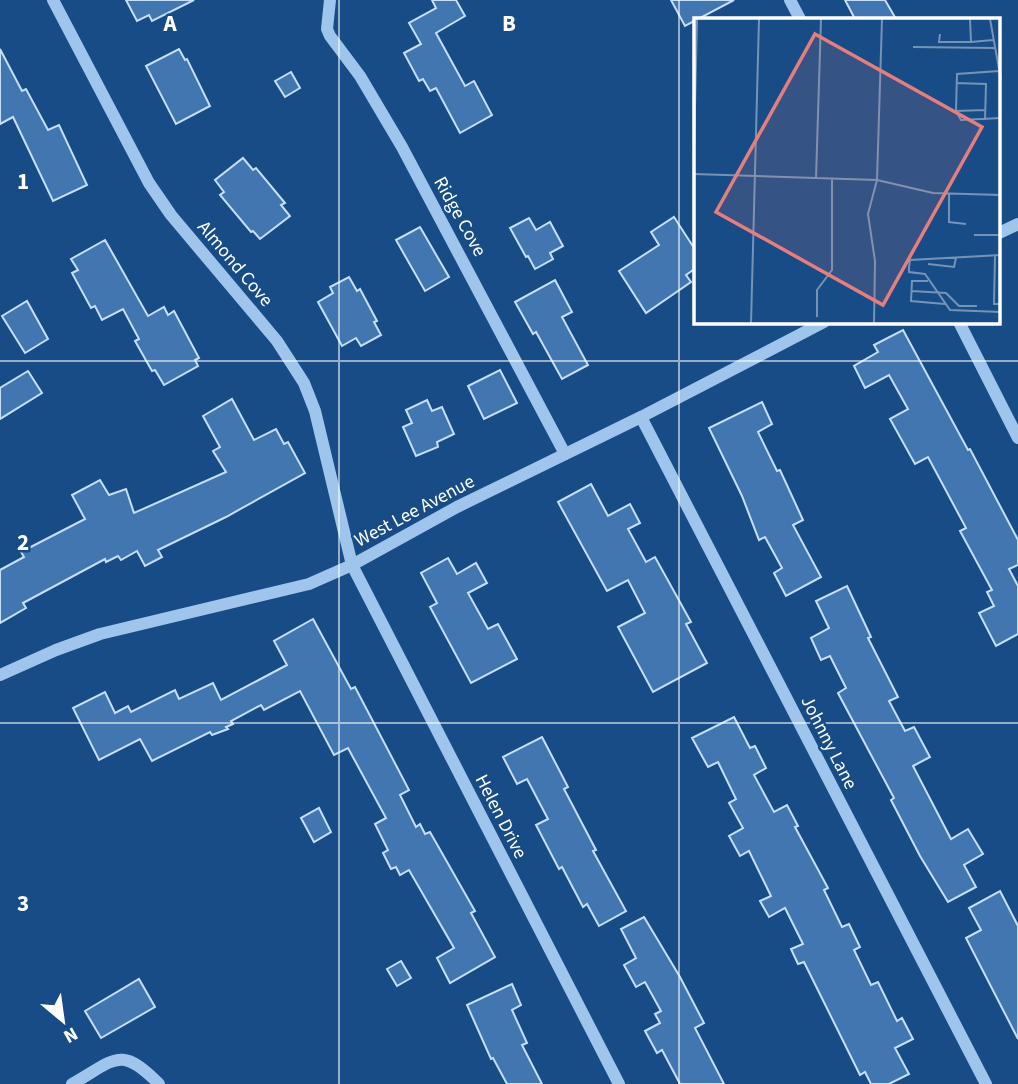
<svg xmlns="http://www.w3.org/2000/svg" width="1018" height="1084" font-family="'Source Sans 3',sans-serif">
<style>
.building{fill:#4176b0;stroke:#c5def9;stroke-width:2}
.lines{fill:none;stroke-linecap:round;stroke-linejoin:round}
.minor{stroke:#a0c5ed;stroke-width:12}
.grid{fill:none;stroke:#fff;stroke-width:2;stroke-opacity:0.55}
.labels{text-anchor:middle;stroke-width:5;stroke-linejoin:round;paint-order:stroke}
.street-label{font-size:19px;fill:#fff;stroke:#184c87}
.inset-road{fill:none;stroke:#7494b7;stroke-width:2}
.view{fill:#e67e7e;fill-opacity:0.15;stroke:#e67e7e;stroke-width:3.5}
.inset-edge{fill:none;stroke:#fff;stroke-width:3.5}
.grid-label{font-size:23px;text-anchor:middle;font-weight:bold;fill:#fff;stroke:#184c87;stroke-width:5;stroke-linejoin:round;paint-order:stroke}
</style>
<rect width="100%" height="100%" fill="#184c87"/>
<g class="building">
<path d="M126 0H194L152 21 149 15 137 21Z"/>
<path d="M432 0H456L465 16 436 33 465 86 474 81 492 115 460 133 436 88 430 91 423 79 419 81 404 53 421 44 409 23 436 8Z"/>
<path d="M671 0H734L685 26Z"/>
<path d="M845 0H885L896 19H855Z"/>
<path d="M0 49 22 91 26 89 48 130 59 125 87 185 53 201 13 117 0 124Z"/>
<path d="M179 49 185 60 187 59 210 106 176 124 146 66Z"/>
<path d="M291 72 300 88 285 97 275 81Z"/>
<path d="M243 158 253 170 256 168 285 203 281 205 290 216 260 239 253 231 251 232 220 195 224 192 215 180Z"/>
<path d="M674 217 696 251V268L686 275 691 282 646 313 619 271 659 245 651 232Z"/>
<path d="M529 218 536 230 550 222 563 246 550 253 553 259 535 269 528 256 526 257 510 228Z"/>
<path d="M420 227 449 277 425 291 396 240Z"/>
<path d="M105 240 148 316 164 307 168 315 174 311 199 358 195 360 198 366 164 385 155 370 152 371 135 341 139 339 123 309 102 320 95 306 91 308 72 273 78 270 71 259Z"/>
<path d="M349 277 357 291 360 289 377 321 374 322 381 335 361 346 356 338 342 346 318 302 333 293 330 287Z"/>
<path d="M555 280 572 312 562 317 588 365 562 379 536 332 533 334 515 302Z"/>
<path d="M27 301 48 339 25 353 2 316Z"/>
<path d="M903 330 968 450 970 449 1018 540V565L1009 569 1018 586V634L996 646 979 613 994 606 987 592 992 590 960 531 966 528 928 457 915 464 890 419 908 409 889 375 865 388 854 366 878 352 874 345Z"/>
<path d="M500 370 517 403 484 419 468 386Z"/>
<path d="M28 371 42 393 0 419V388Z"/>
<path d="M232 399 254 440 276 429 284 444 288 442 305 473 226 517 158 550 162 557 145 566 137 551 121 560 118 556 106 562 105 559 23 603 26 608 0 623V570L24 557 21 552 85 519 72 495 100 480 109 495 126 489 134 513 226 472 213 451 220 447 203 416Z"/>
<path d="M427 400 432 411 442 407 454 434 437 442 438 447 416 456 403 427 412 423 406 410Z"/>
<path d="M762 402 772 424 758 432 777 471 780 470 803 520 793 525 821 577 786 596 774 573 782 568 765 537 759 540 742 496 709 428Z"/>
<path d="M591 484 608 516 630 504 640 523 628 529 646 562 655 557 691 622 686 624 707 663 653 692 618 627 645 613 628 580 607 591 558 502Z"/>
<path d="M448 558 457 574 476 563 487 583 468 593 488 629 498 624 517 659 471 683 430 607 437 603 421 573Z"/>
<path d="M847 586 871 637 868 638 898 697 889 701 905 731 914 727 930 757 913 766 951 839 968 829 983 854 964 865 976 887 948 902 920 856 891 800 894 798 838 693 846 688 830 656 821 660 811 638 829 628 816 601Z"/>
<path d="M313 619 351 689 355 687 409 790 400 795 416 827 420 824 425 834 430 832 475 911 471 913 495 957 450 983 437 958 454 948 409 870 400 875 396 867 391 869 383 853 388 850 375 824 386 818 348 748 334 755 300 691 264 710 261 705 231 721 233 724 226 727 228 729 212 735 210 732 152 761 140 739 99 760 73 708 105 692 115 713 128 706 131 712 175 690 179 699 213 683 221 700 287 665 274 641Z"/>
<path d="M734 717 750 748 755 746 766 768 754 775 774 812 787 805 798 826 795 827 828 888 824 890 842 927 849 924 860 947 854 950 871 985 878 982 897 1021 902 1018 913 1039 895 1048 909 1074 889 1084H871L865 1072 860 1075 804 962 798 964 791 949 803 944 785 908 769 917 760 901 771 896 749 851 740 856 729 836 743 828 729 803 736 799 718 762 708 767 692 738Z"/>
<path d="M542 737 568 787 564 789 596 850 593 851 626 911 599 926 587 904 583 907 562 867 559 869 536 825 548 819 527 779 517 784 503 757Z"/>
<path d="M319 808 331 832 314 842 301 818Z"/>
<path d="M1000 891 1018 926V1039L966 938 981 930 969 908Z"/>
<path d="M644 917 680 977 704 1023 695 1028 724 1084H680L662 1050 657 1053 645 1031 660 1023 655 1014 661 1011 645 982 636 987 624 965 636 958 621 929Z"/>
<path d="M401 961 411 978 397 986 387 969Z"/>
<path d="M139 979 155 1007 101 1038 85 1011Z"/>
<path d="M512 984 521 1005 512 1010 527 1043 522 1045 542 1084H507L493 1058 491 1059 467 1005Z"/>
</g>
<g class="lines">
<g class="minor">
<path d="M53 0 149 183 171 215 277 341 304 383 315 411 352 565 619 1084"/>
<path d="M330 0 327 29 330 36 360 76 402 147 565 454"/>
<path d="M790 0 800 19"/>
<path d="M999 233 1018 224"/>
<path d="M959 322 1018 438"/>
<path d="M641 417 986 1084"/>
<path d="M0 675 56 650 100 634 309 584 352 565 457 507 641 417 824 322"/>
<path d="M72 1084C115 1060 120 1044 159 1084"/>
</g>
</g>
<path class="grid" d="M339 0V1084M679 0V1084M0 361H1018M0 723H1018"/>
<g class="labels">
<g class="street-label">
<text transform="translate(461 216) rotate(61)" y="7">Ridge Cove</text>
<text transform="translate(236 263) rotate(50)" y="7">Almond Cove</text>
<text transform="translate(414 510) rotate(-28)" y="7">West Lee Avenue</text>
<text transform="translate(830 742) rotate(63)" y="7">Johnny Lane</text>
<text transform="translate(502 816) rotate(63)" y="7">Helen Drive</text>
</g>
</g>
<g transform="translate(694 18)">
<rect width="306" height="306" fill="#184c87"/>
<path class="inset-road" d="M296 1 307 62M246 16 245 24H277L276 1M277 24 299 22M219 29 301 30M305 53 263 56 262 93 267 102 307 100M262 65 292 66 291 102M262 93 291 92M0 135 3 1M0 156 183 162 239 175 307 177M122 160 127 1M255 176V204L272 206M280 217H307M301 237 300 286H307M307 237 216 242 215 249V254L231 256 256 292 307 294M234 246 260 249 262 240M234 263H218L217 283 251 286M217 273 252 275 265 288H283M123 299V272L138 252V161M57 306 65 1M180 306 181 243 174 196 183 162 188 1"/>
<path class="view" d="M121 16 288 109 189 287 22 194Z"/>
<rect width="306" height="306" class="inset-edge"/>
</g>
<g class="grid-label">
<text x="170" y="31">A</text>
<text x="509" y="31">B</text>
<text x="23" y="189">1</text>
<text x="23" y="550">2</text>
<text x="23" y="911">3</text>
</g>
<g transform="translate(63 1021) rotate(151)" stroke="#184c87" stroke-width="5" paint-order="stroke">
<path d="M0-5L12 26L0 18L-12 26Z" fill="#ffffff"/>
<text y="-10" font-size="19" font-weight="bold" text-anchor="middle" fill="#ffffff">N</text>
</g>
</svg>
